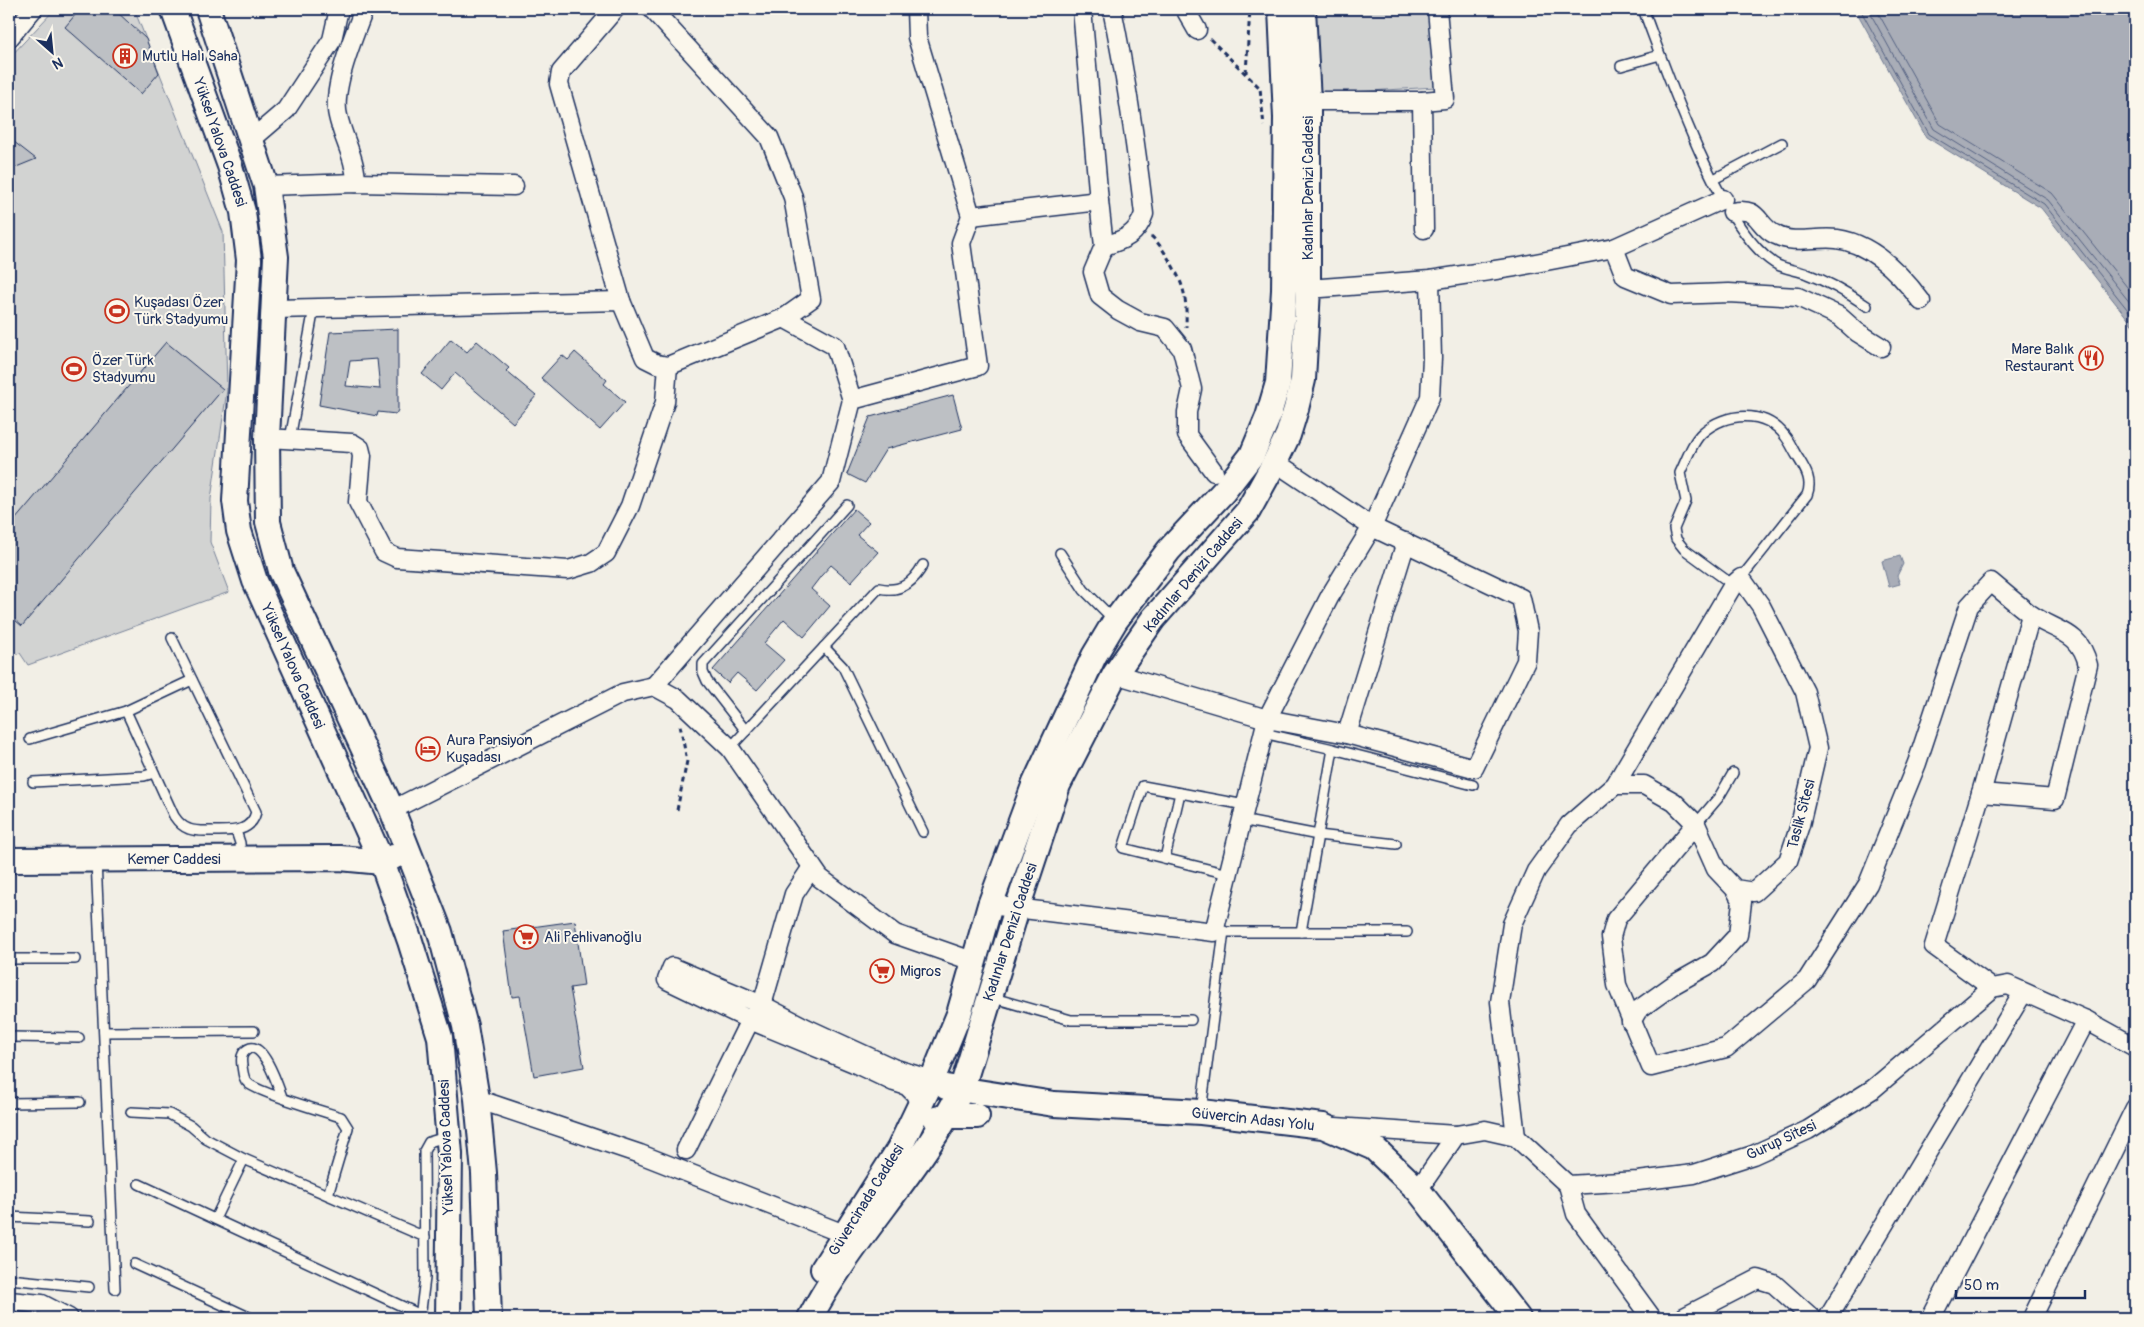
<svg xmlns="http://www.w3.org/2000/svg" width="2144" height="1327" font-family="Pangolin,sans-serif">
<style>
.green{fill:#d2d3d2;stroke:#768198}
.water{fill:#a9adb7;stroke:#707b93}
.lines{fill:none;stroke-linecap:round;stroke-linejoin:round}
.shore{stroke:#546182;stroke-width:1}
.building{fill:#bdc0c4;stroke:#1b2f5e;fill-rule:evenodd}
.lane-casing{stroke:#1b2f5e;stroke-width:12}
.street-casing{stroke:#1b2f5e;stroke-width:21}
.secondary-casing{stroke:#1b2f5e;stroke-width:28}
.path{stroke:#1b2f5e;stroke-width:3;stroke-dasharray:5 4;stroke-linecap:butt}
.lane{stroke:#fbf7ec;stroke-width:9}
.street{stroke:#fbf7ec;stroke-width:18}
.secondary{stroke:#fbf7ec;stroke-width:24}
.labels{text-anchor:middle;stroke-width:4;stroke-linejoin:round;paint-order:stroke}
.poi-label{font-size:15px;fill:#1b2f5e;stroke:#fbf7ec;text-anchor:start}
.street-label{font-size:15px;fill:#1b2f5e;stroke:#fbf7ec}
</style>
<rect width="100%" height="100%" fill="#f2efe6"/>
<filter id="ink" filterUnits="userSpaceOnUse"><feTurbulence type="fractalNoise" baseFrequency=".02" numOctaves="2"/><feDisplacementMap in="SourceGraphic" scale="10" xChannelSelector="R" yChannelSelector="G"/><feConvolveMatrix kernelMatrix="1 2 1 2 8 2 1 2 1" color-interpolation-filters="sRGB"/></filter>
<g filter="url(#ink)">
<g class="green">
<path d="M55 9H134L223 232 227 390 211 499 210 542 229 592 28 665 20 653 9 657V58Z"/>
<path d="M1313 9H1431L1437 87 1316 94Z"/>
</g>
<g class="water">
<path d="M1855 9H2135V328L2041 208 1926 137Z"/>
<path d="M1900 556 1903 564 1897 576 1900 584 1889 587 1882 561Z"/>
</g>
<g class="lines">
<g class="shore">
<path d="M1860 9 1929 134 2044 204 2135 319"/>
<path d="M1868 9 1934 129 2048 200 2135 309"/>
<path d="M1876 9 1940 124 2052 193 2135 297"/>
</g>
</g>
<g class="building">
<path d="M80 9H114L146 39 159 73 141 94 65 27Z"/>
<path d="M9 138 36 159 9 170Z"/>
<path d="M398 329V410L396 414 378 412 377 416 319 405 330 332ZM377 359 380 389 346 386 350 361Z"/>
<path d="M451 339 467 352 477 341 509 368 506 371 536 396 513 423 455 373 441 390 422 374Z"/>
<path d="M166 342 223 389 22 626 9 615V527Z"/>
<path d="M575 352 607 380 604 384 625 402 600 430 541 378 562 355 568 360Z"/>
<path d="M953 395 962 429 886 449 865 483 847 474 870 417Z"/>
<path d="M854 509 869 522 857 535 878 552 851 582 831 565 821 576 811 589 830 606 804 637 784 619 775 630 764 643 784 660 757 690 737 673 728 683 713 670Z"/>
<path d="M575 921 584 986 570 988 584 1067 534 1076 520 996 512 997 503 931Z"/>
</g>
<g class="lines">
<g class="lane-casing">
<g id="lane">
<path d="M1643 9C1667 72 1719 227 1774 263 1783 269 1797 270 1807 274 1829 282 1848 293 1867 306"/>
<path d="M1621 66 1660 55"/>
<path d="M1714 179 1782 143"/>
<path d="M290 439 314 308"/>
<path d="M1060 553 1084 590 1115 621"/>
<path d="M1733 585 1684 549 1676 539 1674 529 1686 501 1680 473C1686 461 1692 442 1702 433 1726 412 1765 409 1785 436 1790 442 1793 450 1797 456 1805 469 1813 480 1807 495L1741 578"/>
<path d="M824 647 843 667 923 832"/>
<path d="M126 711 174 816C178 822 183 827 189 829 197 832 206 831 213 831 231 831 251 833 256 812L172 638"/>
<path d="M746 731 707 681 703 672V664L847 505"/>
<path d="M1263 733 1333 749 1473 785"/>
<path d="M30 739 126 711 192 680"/>
<path d="M730 748 879 588C900 593 913 583 923 565"/>
<path d="M33 782 144 776 154 773"/>
<path d="M1241 820 1318 835 1396 844"/>
<path d="M1696 824 1719 797 1733 773"/>
<path d="M236 831 240 843 241 858"/>
<path d="M1165 858 1180 793"/>
<path d="M96 860 115 1289"/>
<path d="M1228 874 1123 848 1143 786 1245 805"/>
<path d="M1214 932H1407"/>
<path d="M1301 932 1333 749"/>
<path d="M9 959H75"/>
<path d="M990 997 1071 1020H1191"/>
<path d="M104 1032 254 1031"/>
<path d="M9 1037 79 1038"/>
<path d="M282 1097C278 1086 263 1040 248 1049 241 1053 241 1059 242 1066 243 1072 243 1079 248 1083 256 1092 325 1112 341 1117L348 1128 328 1195"/>
<path d="M9 1103 80 1102"/>
<path d="M131 1112 169 1114 191 1126 206 1139 244 1159 425 1237"/>
<path d="M1201 1112 1224 931"/>
<path d="M139 1184 421 1315"/>
<path d="M9 1217 90 1221"/>
<path d="M215 1219 244 1159"/>
<path d="M134 1264 251 1318"/>
<path d="M9 1279 89 1287"/>
<path d="M420 1318 425 1278 424 1151 429 1142 449 1136"/>
</g>
</g>
<g class="street-casing">
<g id="street">
<path d="M615 9 561 72 559 84 621 301"/>
<path d="M1082 9 1099 201"/>
<path d="M1185 9 1197 30"/>
<path d="M9 38 33 9"/>
<path d="M1308 101H1422L1424 229"/>
<path d="M1422 101 1445 99 1437 9"/>
<path d="M251 140 286 110 332 40 339 9"/>
<path d="M356 183C356 159 343 139 338 116 331 89 354 36 364 9"/>
<path d="M266 186 356 183 514 186"/>
<path d="M1732 212C1761 206 1755 225 1776 235 1794 245 1817 236 1837 239 1873 244 1901 274 1921 301"/>
<path d="M971 216 1099 201 1104 246 1093 272 1100 296 1118 310 1140 322 1165 328 1182 349 1192 389 1187 412V435L1214 472"/>
<path d="M1104 246C1124 240 1137 235 1144 214 1136 145 1126 77 1112 9"/>
<path d="M1614 248 1625 276 1671 295 1729 293 1798 297 1839 316 1857 332 1881 347"/>
<path d="M1308 289 1430 280 1515 267 1614 248 1723 199"/>
<path d="M274 309 621 301 645 358 657 364 668 366 784 318 811 299 793 197 769 137 652 9"/>
<path d="M784 318 835 346 852 400"/>
<path d="M267 438 352 443 360 448 362 456 358 502 384 552 397 558 568 570 591 563 606 553 630 506 665 402 668 366"/>
<path d="M1115 674 1267 719 1347 734 1474 768 1526 661 1528 631 1521 598 1372 527 1275 462"/>
<path d="M654 686 831 482 852 400 978 366 961 243 971 216 917 37 916 9"/>
<path d="M1347 734 1406 542"/>
<path d="M392 810 623 693 654 686 678 699 730 748 820 878 895 934 975 962"/>
<path d="M1696 824 1616 919 1611 937 1617 985 1651 1067 1726 1048 1807 980 1868 884 1917 763 1969 606 1991 582C2004 593 2017 604 2030 614 2056 632 2080 630 2088 665L2055 799 1981 793"/>
<path d="M990 905 1214 932 1267 719 1330 596 1372 527 1430 397 1432 358 1430 280"/>
<path d="M1992 988 1934 946 1981 793 2031 615"/>
<path d="M1631 1022 1638 1010 1673 985 1712 963 1738 935 1742 902 1735 889"/>
<path d="M477 1099 640 1154 844 1234"/>
<path d="M920 1105 915 1094 907 1086 894 1082 854 1063 750 1020 667 980 672 967 762 1005 806 1028 893 1068 932 1080"/>
<path d="M1335 1127 1456 1135"/>
<path d="M1516 1137 1500 1002 1512 924 1536 871 1569 825 1615 785 1733 585 1741 578 1761 606 1805 692 1818 748 1800 825 1788 861 1754 892 1735 889 1716 869 1696 824 1674 802 1644 785H1615"/>
<path d="M686 1150 750 1020 762 1005 794 894 812 867"/>
<path d="M1568 1185 1576 1214 1652 1318"/>
<path d="M1418 1190 1456 1135 1485 1130 1516 1137 1568 1185 1638 1181 1694 1174 1753 1155 1808 1130 1873 1089 1992 988 2008 985 2086 1020 2135 1047"/>
<path d="M9 1301 42 1304 69 1318"/>
<path d="M1682 1318 1758 1279 1774 1284 1812 1318"/>
<path d="M1828 1318 2023 993"/>
<path d="M1931 1318 2086 1020"/>
<path d="M2032 1318 2135 1108"/>
</g>
</g>
<g class="secondary-casing">
<g id="secondary">
<path d="M173 9 230 166 243 212 249 260 235 501 239 531 255 581 382 862 410 941 440 1037 450 1154 448 1318"/>
<path d="M208 9 266 186 276 257 267 438 268 522 281 571 392 810 440 932 465 1026 477 1099 484 1173 489 1318"/>
<path d="M9 860 340 858 382 862 393 857"/>
<path d="M946 1087 1054 1104 1201 1112 1323 1126 1374 1148 1418 1190 1518 1318"/>
<path d="M936 1119 948 1116H977"/>
<path d="M823 1269 899 1149 932 1080 959 1014 990 905 1035 783 1094 656 1115 621 1169 550 1224 491 1252 455 1268 417 1278 383 1284 290 1286 118 1281 9"/>
<path d="M810 1318C852 1237 922 1170 962 1088L1017 909 1058 785 1115 674 1153 619 1248 511 1275 462 1288 435 1296 409 1303 380 1308 289V101L1303 9"/>
</g>
</g>
<g class="path">
<path d="M1210 39 1260 88 1264 126"/>
<path d="M1246 73 1250 9"/>
<path d="M1151 236C1158 242 1163 250 1168 258 1184 284 1187 296 1186 327"/>
<path d="M677 810 687 761 680 725"/>
</g>
<use href="#lane" class="lane"/>
<use href="#street" class="street"/>
<use href="#secondary" class="secondary"/>
</g>
</g>
<defs>
<g id="building-ring" transform="scale(1.25)"><circle r="9.5" fill="#fbf7ec" stroke="#c8321e" stroke-width="1.5"/><path d="M-4-6H4V6H1V3H-1V6H-4ZM-2.5-4.3h1.7v1.8h-1.7ZM.8-4.3h1.7v1.8H.8ZM-2.5-1h1.7V.8h-1.7ZM.8-1h1.7V.8H.8Z" fill="#c8321e"/></g>
<g id="stadium-ring" transform="scale(1.25)"><circle r="9.5" fill="#fbf7ec" stroke="#c8321e" stroke-width="1.5"/><path d="M0-5a6.5 5 0 1 0 0 10a6.5 5 0 1 0 0-10ZM-3.5-1.8h7v3.6h-7Z" fill="#c8321e"/></g>
<g id="restaurant-ring" transform="scale(1.25)"><circle r="9.5" fill="#fbf7ec" stroke="#c8321e" stroke-width="1.5"/><path d="M-5-6h1v4h1v-4h1v4h1v-4h1v5L-1.5 .5V6h-2V.5L-5-1ZM5-6V6H3V1.5H1.5Q1.5-4 5-6Z" fill="#c8321e"/></g>
<g id="hotel-ring" transform="scale(1.25)"><circle r="9.5" fill="#fbf7ec" stroke="#c8321e" stroke-width="1.5"/><path d="M-6-4.5h1.5V1H6V5H4.5V3h-9V5H-6ZM-4 0a1.8 1.8 0 1 1 3.6 0ZM.5 0V-2.5h3Q6-2.5 6 0Z" fill="#c8321e"/></g>
<g id="supermarket-ring" transform="scale(1.25)"><circle r="9.5" fill="#fbf7ec" stroke="#c8321e" stroke-width="1.5"/><path d="M-6-5.5h2.5l.6 2H6L4.5 2H-2.5L-4.4-4H-6ZM-1.5 3.2a1.3 1.3 0 1 0 .1 0ZM3 3.2a1.3 1.3 0 1 0 .1 0Z" fill="#c8321e"/></g>
</defs>
<g fill-rule="evenodd">
<use href="#building-ring" x="125" y="56"/>
<use href="#stadium-ring" x="117" y="311"/>
<use href="#restaurant-ring" x="2091" y="358"/>
<use href="#stadium-ring" x="74" y="369"/>
<use href="#hotel-ring" x="428" y="749"/>
<use href="#supermarket-ring" x="526" y="937"/>
<use href="#supermarket-ring" x="882" y="971"/>
</g>
<g class="labels">
<g class="poi-label">
<text x="142" y="61">Mutlu Halı Saha</text>
<text x="134" y="307">Kuşadası Özer<tspan x="134" dy="17">Türk Stadyumu</tspan></text>
<text x="2074" y="354" text-anchor="end">Mare Balık<tspan x="2074" dy="17">Restaurant</tspan></text>
<text x="92" y="365">Özer Türk<tspan x="92" dy="17">Stadyumu</tspan></text>
<text x="446" y="745">Aura Pansiyon<tspan x="446" dy="17">Kuşadası</tspan></text>
<text x="544" y="942">Ali Pehlivanoğlu</text>
<text x="900" y="976">Migros</text>
</g>
<g class="street-label">
<text transform="translate(220 142) rotate(71)" y="5">Yüksel Yalova Caddesi</text>
<text transform="translate(1308 188) rotate(-90)" y="5">Kadınlar Denizi Caddesi</text>
<text transform="translate(1193 575) rotate(-50)" y="5">Kadınlar Denizi Caddesi</text>
<text transform="translate(293 666) rotate(66)" y="5">Yüksel Yalova Caddesi</text>
<text transform="translate(1801 814) rotate(-75)" y="5">Taslik Sitesi</text>
<text x="174" y="864">Kemer Caddesi</text>
<text transform="translate(1010 932) rotate(-72)" y="5">Kadınlar Denizi Caddesi</text>
<text transform="translate(1253 1119) rotate(6)" y="5">Güvercin Adası Yolu</text>
<text transform="translate(1781 1140) rotate(-25)" y="5">Gurup Sitesi</text>
<text transform="translate(446 1147) rotate(-92)" y="5">Yüksel Yalova Caddesi</text>
<text transform="translate(866 1200) rotate(-58)" y="5">Güvercinada Caddesi</text>
</g>
</g>
<rect width="2144" height="1327" fill="none" stroke="#fbf7ec" stroke-width="30"/>
<rect x="15" y="15" width="2114" height="1297" fill="none" stroke="#1b2f5e" stroke-width="2" filter="url(#ink)"/>
<g transform="translate(52 52) rotate(153)" stroke="#fbf7ec" stroke-width="4" paint-order="stroke">
<path d="M0-4L9 19L0 12L-9 19Z" fill="#1b2f5e"/>
<text y="-8" font-size="14" font-weight="bold" text-anchor="middle" fill="#1b2f5e">N</text>
</g>
<path d="M1956 1290v8h129v-8" fill="none" stroke="#1b2f5e" stroke-width="2.5"/>
<text x="1964" y="1290" font-size="15" fill="#1b2f5e" stroke="#fbf7ec" stroke-width="4" paint-order="stroke">50 m</text>
</svg>
